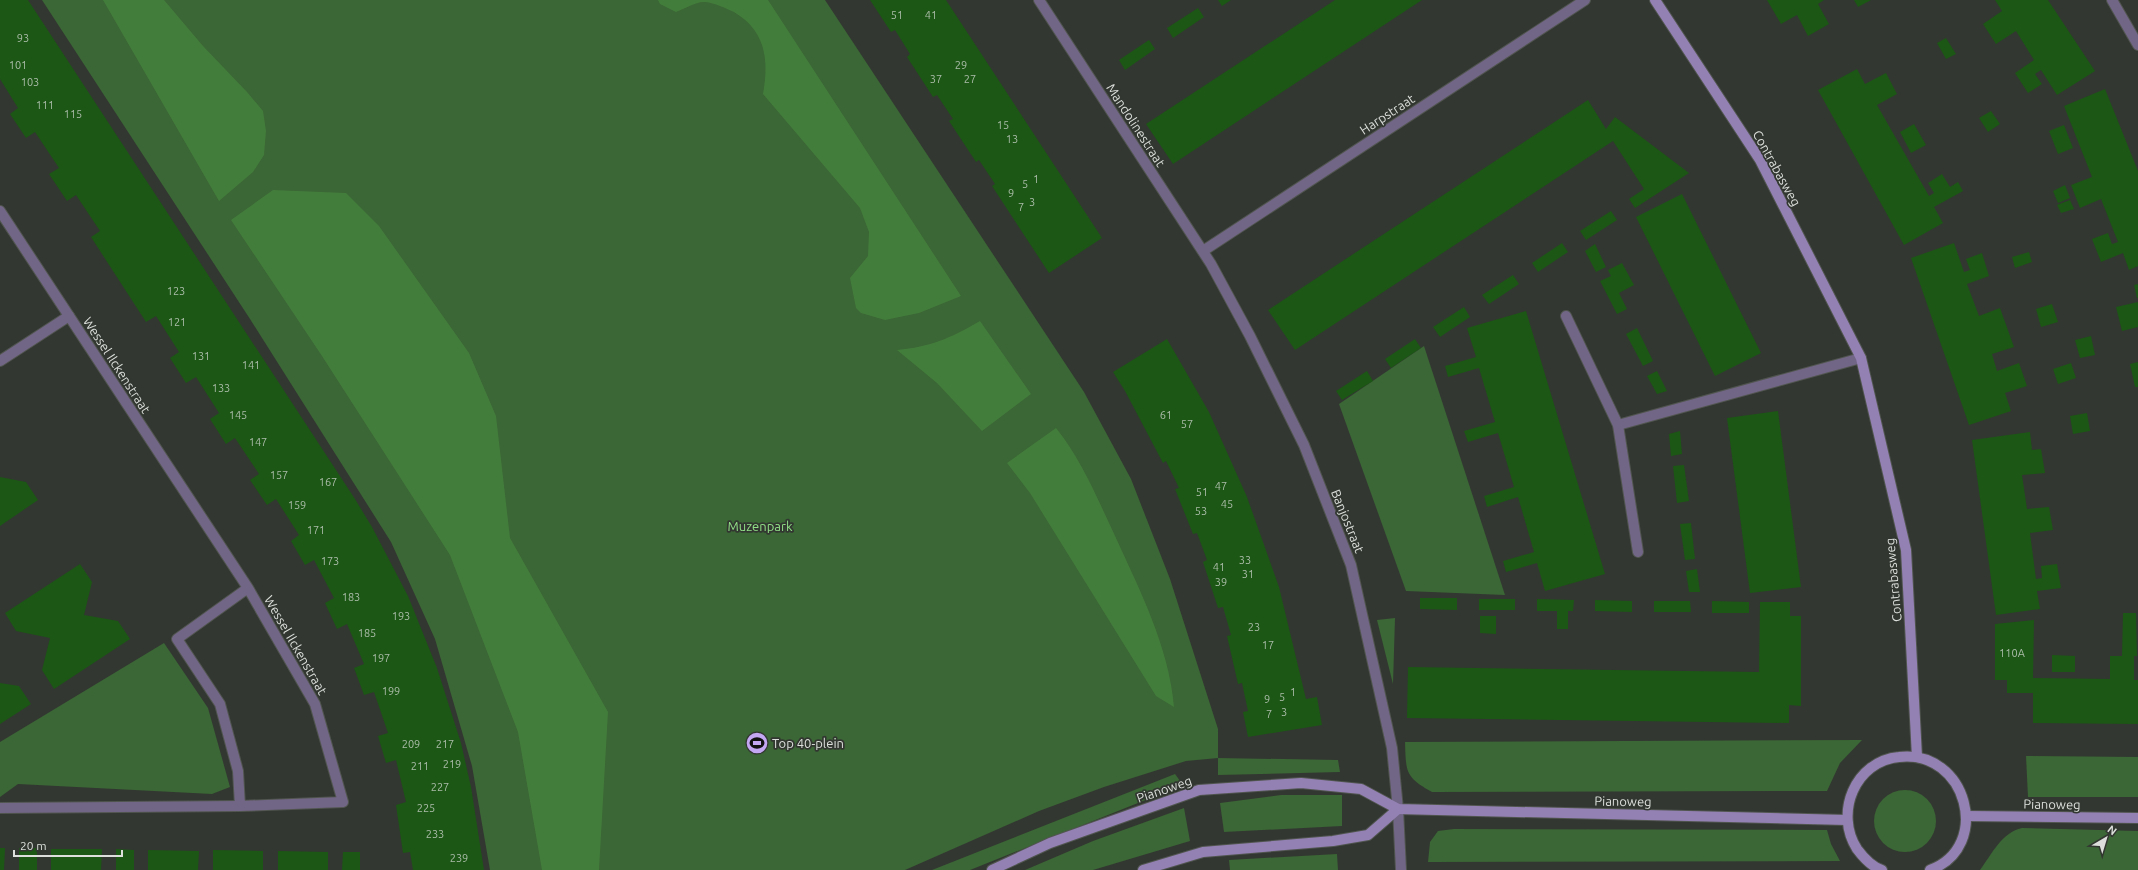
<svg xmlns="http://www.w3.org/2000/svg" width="2138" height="870" font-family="Ubuntu,sans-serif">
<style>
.green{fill:#3b6635}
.forest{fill:#437d3c}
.building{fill:#1c5715}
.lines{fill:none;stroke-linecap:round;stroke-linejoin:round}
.street-casing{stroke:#515550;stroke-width:12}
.secondary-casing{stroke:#515550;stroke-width:12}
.street{stroke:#726686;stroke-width:10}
.secondary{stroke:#9481b4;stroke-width:10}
.labels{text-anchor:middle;stroke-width:3.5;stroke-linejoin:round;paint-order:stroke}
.number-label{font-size:11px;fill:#acbdaa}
.street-label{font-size:13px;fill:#dcdfdb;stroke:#323731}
.park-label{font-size:13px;fill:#91e087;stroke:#323731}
.poi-label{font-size:13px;fill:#dcdfdb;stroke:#323731;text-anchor:start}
</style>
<rect width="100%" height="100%" fill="#323731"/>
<g class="green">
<path d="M42 0H825L1084 392 1131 479 1170 579 1218 729V758L1338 760 1340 772 1218 775V758L1186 761 1104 787 1039 811 905 870H490L472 766 435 639 391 542 250 319Z"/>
<path d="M1424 346 1505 595 1406 591 1339 404Z"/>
<path d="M1395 618 1393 684 1377 620Z"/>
<path d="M164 643 208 708 230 787 212 794 18 784 0 797V742Z"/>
<path d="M1862 740 1840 763 1827 791 1432 792C1405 777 1406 772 1405 742Z"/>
<path d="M2026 756 2138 757V797H2028Z"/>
<path d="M1175 774 1183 785 970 870H932Z"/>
<circle cx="1905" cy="821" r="31"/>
<path d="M1281 795H1342V826L1224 832 1220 803Z"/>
<path d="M1184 808 1190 841 1093 870H1025L1093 841Z"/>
<path d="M2022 828 2138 831V870H1980C1992 854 2001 833 2022 828Z"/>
<path d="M1454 829 1827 830 1831 844 1840 861 1428 862 1430 842 1438 831Z"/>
<path d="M1337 854 1338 870H1230L1229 860Z"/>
</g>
<g class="forest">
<path d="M103 0H164L203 46 247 92 263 111 266 131 264 155 253 172 219 201Z"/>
<path d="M658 0H768L961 296 919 313 885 320 861 313 856 308 850 278 868 256 869 232 860 208 763 94C769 60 766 31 734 12 725 8 715 3 705 2 697 1 684 9 676 12L660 4Z"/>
<path d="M273 190 346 193 379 226 469 353 496 416 510 538 608 712 599 870H542L518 732 450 555 322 356 231 220Z"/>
<path d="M980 321 1031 394 982 431 937 383 897 350C930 347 951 338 980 321Z"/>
<path d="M1056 428C1082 460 1098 500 1116 538 1140 591 1169 647 1174 707L1156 696 1030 493 1007 463Z"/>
</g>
<g class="building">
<path d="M0 0H28L355 499 372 527 408 596 437 668 461 743 471 787 484 870H413L410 852 403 853 396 805 406 802 396 760 386 763 378 736 388 733 374 692 364 695 354 668 364 664 347 624 337 629 325 603 334 598 314 560 305 565 291 541 299 535 276 499 267 505 250 480 259 474 235 438 226 444 210 419 219 413 196 377 186 383 170 358 179 352 156 316 146 322 91 237 100 231 76 195 67 201 49 174 59 168 35 132 26 138 10 114 18 108 0 79Z"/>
<path d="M870 0H946L1102 238 1049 273 992 186 995 184 979 160 976 162 949 121 953 119 937 95 933 97 907 57 910 54 895 30 891 32Z"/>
<path d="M1218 0H1231L1222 6Z"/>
<path d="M1335 0H1422L1173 164 1146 124Z"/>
<path d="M1767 0H1824L1818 4 1829 24 1808 36 1797 15 1781 24Z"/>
<path d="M1854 0H1871L1858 7Z"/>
<path d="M1995 0H2048L2095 71 2057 95 2041 70 2035 74 2042 84 2028 93 2015 73 2034 60 2016 31 1996 44 1983 24 2002 11Z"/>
<path d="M1198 8 1204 17 1173 38 1167 28Z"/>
<path d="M1946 38 1956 54 1946 59 1937 43Z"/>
<path d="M1149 40 1155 49 1125 70 1119 60Z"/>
<path d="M1857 69 1865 84 1886 73 1897 94 1877 105 1929 196 1934 193 1928 183 1942 174 1950 187 1958 182 1963 191 1934 207 1943 223 1904 245 1818 90Z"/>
<path d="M2105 89 2138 171V266L2129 270 2123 253 2101 262 2092 239 2108 233 2112 244 2118 242 2101 199 2080 208 2071 185 2092 177 2064 106Z"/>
<path d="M1588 100 1606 129 1615 117 1689 173 1635 208 1629 199 1644 189 1613 141 1295 350 1268 310Z"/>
<path d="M1991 111 2000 124 1988 132 1979 118Z"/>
<path d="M1914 124 1926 145 1911 153 1900 132Z"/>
<path d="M2064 125 2073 148 2058 154 2049 131Z"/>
<path d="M2065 185 2070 198 2058 203 2053 191Z"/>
<path d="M1682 194 1761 353 1715 376 1636 217Z"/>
<path d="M2070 200 2074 209 2061 213 2057 205Z"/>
<path d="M1611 211 1617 220 1586 240 1580 231Z"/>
<path d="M1562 243 1568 252 1538 272 1532 263Z"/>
<path d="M1954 243 1964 272 1970 270 1966 259 1982 253 1989 276 1967 284 1979 316 2000 308 2014 347 1992 354 1997 371 2019 363 2027 386 2005 393 2011 411 1969 425 1911 258Z"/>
<path d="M1595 244 1606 267 1596 272 1585 251Z"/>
<path d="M2029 252 2032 262 2015 268 2012 257Z"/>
<path d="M1622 263 1634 285 1619 293 1627 309 1617 314 1600 281 1611 276 1608 270Z"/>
<path d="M1513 275 1519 284 1489 304 1482 295Z"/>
<path d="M2138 284V298H2137L2134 285Z"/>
<path d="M2138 302V327L2122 331 2116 307Z"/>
<path d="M2052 304 2058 322 2041 327 2036 309Z"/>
<path d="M1464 307 1470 317 1440 337 1433 327Z"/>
<path d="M1526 311 1605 574 1545 591 1537 563 1506 572 1503 561 1534 552 1518 497 1487 507 1484 496 1514 487 1498 433 1468 442 1464 431 1495 422 1479 368 1448 377 1445 366 1476 357 1467 328Z"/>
<path d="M1637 328 1653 361 1643 366 1626 334Z"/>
<path d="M2091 336 2095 355 2080 358 2075 340Z"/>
<path d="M1167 339 1209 412 1247 497 1279 587 1306 699 1317 697 1322 725 1248 737 1243 712 1248 711 1242 683 1238 684 1227 636 1231 635 1223 607 1218 608 1203 562 1207 560 1197 533 1193 534 1175 489 1179 488 1166 461 1163 463 1125 391 1113 372Z"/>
<path d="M1415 339 1421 348 1391 368 1385 359Z"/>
<path d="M2138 362V387H2135L2130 364Z"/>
<path d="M2071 363 2076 378 2058 384 2053 369Z"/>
<path d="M1367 371 1373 381 1342 400 1336 391Z"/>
<path d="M1657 371 1667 391 1657 394 1647 376Z"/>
<path d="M1778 411 1801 587 1750 593 1727 418Z"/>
<path d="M2087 413 2090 431 2073 434 2070 416Z"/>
<path d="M1680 431 1682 454 1671 456 1669 434Z"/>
<path d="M2030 432 2032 450 2041 449 2045 473 2022 475 2027 509 2049 507 2053 530 2030 533 2036 579 2042 578 2041 566 2057 564 2061 588 2037 591 2040 609 1996 615 1972 440Z"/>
<path d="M1684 465 1689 501 1677 503 1673 466Z"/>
<path d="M0 477 26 482 38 500 0 526Z"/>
<path d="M1691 523 1695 559 1685 560 1680 524Z"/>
<path d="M80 564 92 582 84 615 118 621 130 639 54 689 42 670 50 638 16 631 5 613Z"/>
<path d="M1697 569 1700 592H1689L1686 571Z"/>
<path d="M1420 598H1457V610L1420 609Z"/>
<rect x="1479" y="599" width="36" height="11"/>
<path d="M1537 599 1574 600 1573 611H1568V629H1557V611H1537Z"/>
<path d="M1595 600 1632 601V612L1595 611Z"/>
<path d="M1654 601H1690L1691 612H1654Z"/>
<path d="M1712 601 1749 602V613H1712Z"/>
<path d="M1760 602H1790V616H1801V706L1789 705V723L1407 718 1408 667 1759 672Z"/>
<path d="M2123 613H2136L2137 656H2134V680H2138V724L2033 723V693H2007V680H1995V624L2034 620 2033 678 2110 679V656H2122Z"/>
<path d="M1480 616H1496V634L1480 633Z"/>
<path d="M2052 655 2075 656V672H2052Z"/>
<path d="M0 683 19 686 31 704 0 724Z"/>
<path d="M0 848H5L4 870H0Z"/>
<rect x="19" y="848" width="18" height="22"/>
<path d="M51 849H102L101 870H51Z"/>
<path d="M116 849 134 850V870H116Z"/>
<path d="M148 850 199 851 198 870H148Z"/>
<path d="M213 850 263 851V870H213Z"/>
<path d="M278 851 328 852V870H278Z"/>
<path d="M343 852H360V870H342Z"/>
</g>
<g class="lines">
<g class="street-casing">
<g id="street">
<path d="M1039 0 1211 264 1250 336 1304 445 1351 565 1392 748 1398 809 1401 870"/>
<path d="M2112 0 2138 45"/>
<path d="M0 211 248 588 315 704 343 802 240 806 238 771 220 704 177 639 248 588"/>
<path d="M1203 251 1585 0"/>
<path d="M1566 316 1618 425 1638 552"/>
<path d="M0 361 69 316"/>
<path d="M1618 425 1861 358"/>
<path d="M0 808 240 806"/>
</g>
</g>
<g class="secondary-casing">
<g id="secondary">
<path d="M1655 0 1760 160 1861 358 1906 550 1917 757"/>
<path d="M1966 816 2138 818"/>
<path d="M992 870 1050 843 1199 790 1301 783 1361 789 1398 809 1847 820"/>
<path d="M1143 870 1203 852 1333 841 1368 835 1398 809"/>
<path d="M1882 870C1872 867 1863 857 1857 849 1834 813 1855 761 1899 757 1967 749 1993 847 1930 870"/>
</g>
</g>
<use href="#street" class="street"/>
<use href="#secondary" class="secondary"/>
</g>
<defs>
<g id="stadium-disc" transform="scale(1.15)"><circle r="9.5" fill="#c3a7f2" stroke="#323731"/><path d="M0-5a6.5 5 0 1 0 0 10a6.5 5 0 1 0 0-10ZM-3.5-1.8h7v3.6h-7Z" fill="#111"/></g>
</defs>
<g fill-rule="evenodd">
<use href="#stadium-disc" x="757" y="743"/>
</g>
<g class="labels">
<g class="number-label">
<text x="897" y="19">51</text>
<text x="931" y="19">41</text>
<text x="23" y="42">93</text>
<text x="18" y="69">101</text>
<text x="961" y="69">29</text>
<text x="936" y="83">37</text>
<text x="970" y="83">27</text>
<text x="30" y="86">103</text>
<text x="45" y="109">111</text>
<text x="73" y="118">115</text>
<text x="1003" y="129">15</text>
<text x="1012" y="143">13</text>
<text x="1036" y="183">1</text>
<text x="1025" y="188">5</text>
<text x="1011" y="197">9</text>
<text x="1032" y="206">3</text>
<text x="1021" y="211">7</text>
<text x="176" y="295">123</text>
<text x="177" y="326">121</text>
<text x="201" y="360">131</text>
<text x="251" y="369">141</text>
<text x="221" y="392">133</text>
<text x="238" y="419">145</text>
<text x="1166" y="419">61</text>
<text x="1187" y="428">57</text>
<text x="258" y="446">147</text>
<text x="279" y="479">157</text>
<text x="328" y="486">167</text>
<text x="1221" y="490">47</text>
<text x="1202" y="496">51</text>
<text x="1227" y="508">45</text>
<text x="297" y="509">159</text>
<text x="1201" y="515">53</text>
<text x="316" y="534">171</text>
<text x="1245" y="564">33</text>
<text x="330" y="565">173</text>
<text x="1219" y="571">41</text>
<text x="1248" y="578">31</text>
<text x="1221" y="586">39</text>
<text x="351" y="601">183</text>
<text x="401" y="620">193</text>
<text x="1254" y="631">23</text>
<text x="367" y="637">185</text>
<text x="1268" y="649">17</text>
<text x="2012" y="657">110A</text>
<text x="381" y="662">197</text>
<text x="391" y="695">199</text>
<text x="1293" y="696">1</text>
<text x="1282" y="701">5</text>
<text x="1267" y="703">9</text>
<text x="1284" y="716">3</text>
<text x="1269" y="718">7</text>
<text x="411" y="748">209</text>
<text x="445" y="748">217</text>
<text x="452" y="768">219</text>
<text x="420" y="770">211</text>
<text x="440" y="791">227</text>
<text x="426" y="812">225</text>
<text x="435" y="838">233</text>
<text x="459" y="862">239</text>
</g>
<g class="street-label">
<text transform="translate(1387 114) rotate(-33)" y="5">Harpstraat</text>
<text transform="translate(1136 125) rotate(57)" y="5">Mandolinestraat</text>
<text transform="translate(1777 168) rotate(61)" y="5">Contrabasweg</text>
<text transform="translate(117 365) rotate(57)" y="5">Wessel Ilckenstraat</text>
<text transform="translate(1348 521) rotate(68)" y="5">Banjostraat</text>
<text transform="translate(1893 580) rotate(-95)" y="5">Contrabasweg</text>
<text transform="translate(296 645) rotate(60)" y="5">Wessel Ilckenstraat</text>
<text transform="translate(1164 789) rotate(-19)" y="5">Pianoweg</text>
<text transform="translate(1623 801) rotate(1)" y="5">Pianoweg</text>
<text transform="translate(2052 804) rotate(1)" y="5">Pianoweg</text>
</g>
<g class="park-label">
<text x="760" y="531">Muzenpark</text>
</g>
<g class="poi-label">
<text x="772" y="748">Top 40-plein</text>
</g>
</g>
<g transform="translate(2106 838) rotate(38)" stroke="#323731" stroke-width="3" paint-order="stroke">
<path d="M0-3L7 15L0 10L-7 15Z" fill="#dcdfdb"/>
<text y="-6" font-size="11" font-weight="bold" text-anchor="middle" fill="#dcdfdb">N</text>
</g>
<path d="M14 850v6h108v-6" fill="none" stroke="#dcdfdb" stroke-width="2"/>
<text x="20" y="850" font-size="12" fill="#dcdfdb" stroke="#323731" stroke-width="3" paint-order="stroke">20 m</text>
</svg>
